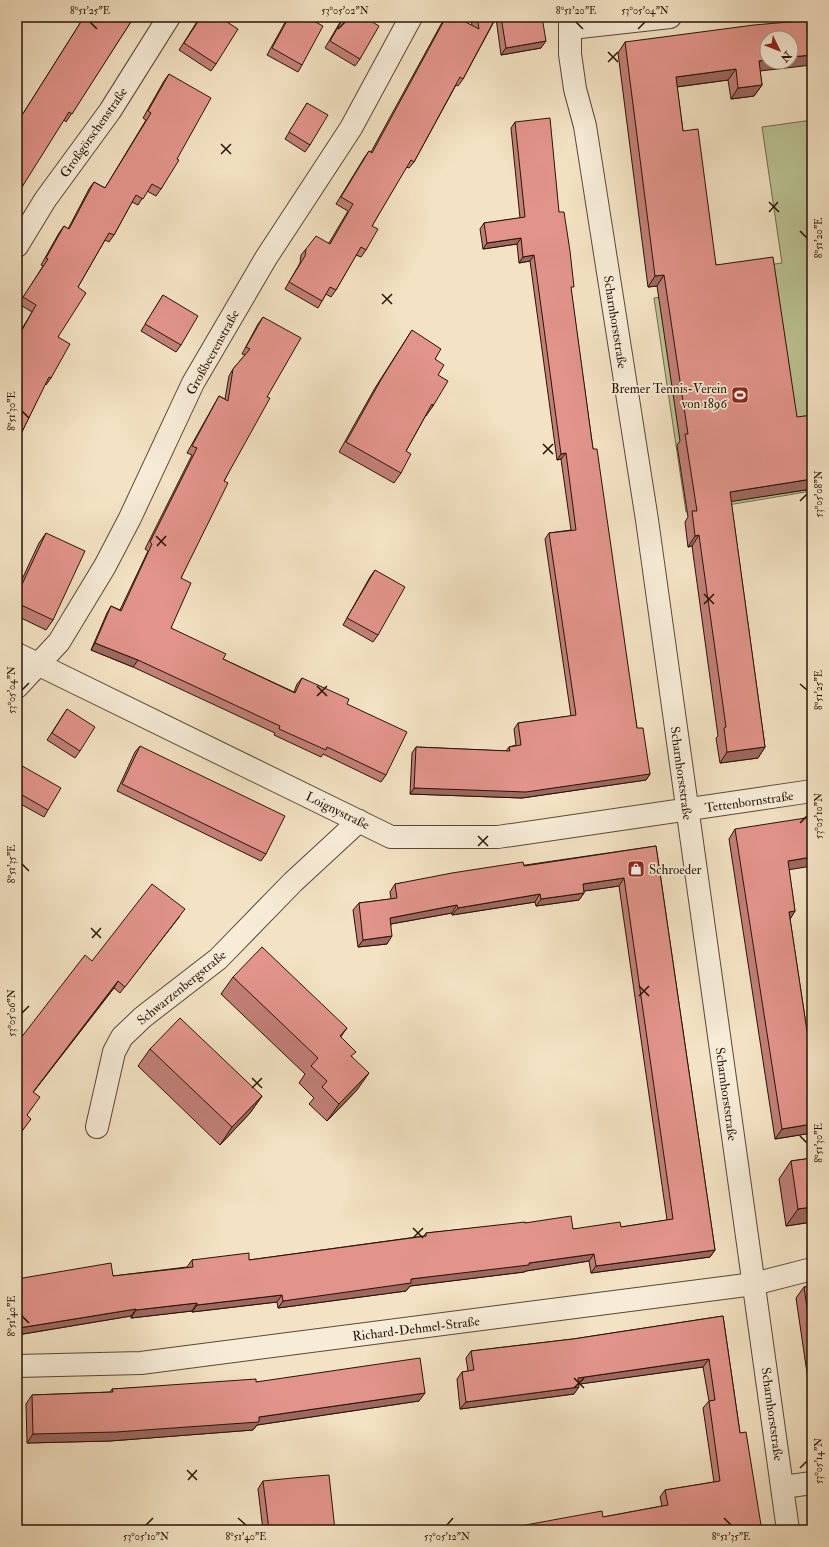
<svg xmlns="http://www.w3.org/2000/svg" width="829" height="1547" font-family="'IM FELL Double Pica',serif">
<style>
.green{fill:#bbc394;stroke:#706c4d}
.lines{fill:none;stroke-linecap:round;stroke-linejoin:round}
.minor-casing{stroke:#594835;stroke-width:24}
.minor{stroke:#f7ecd8;stroke-width:22}
.wall{fill:#c27f78;stroke:#261406}
.shaded-wall{fill:#9e6861;stroke:#261406}
.building{fill:#e2948b;stroke:#261406}
.ticks{fill:none;stroke:#261406;stroke-width:1.5}
.labels{text-anchor:middle;stroke-width:3.5;stroke-linejoin:round;paint-order:stroke}
.street-label{font-size:13px;fill:#261406;stroke:#f7ecd8}
.poi-label{font-size:13px;fill:#261406;stroke:#f7ecd8;text-anchor:end}
.neatline{fill:none;stroke:#261406;stroke-width:1.5}
.ticks-label{font-size:10px;text-anchor:middle;fill:#261406}
</style>
<rect width="100%" height="100%" fill="#f3e2c3"/>
<filter id="stains"><feTurbulence type="fractalNoise" baseFrequency=".005" numOctaves="4"/><feColorMatrix values="0 0 0 0 .2 0 0 0 0 .09 0 0 0 0 .02 0 0 0 .5 -.17"/></filter>
<radialGradient id="worn" r=".72"><stop offset=".6" stop-color="#630" stop-opacity="0"/><stop offset="1" stop-color="#630" stop-opacity=".3"/></radialGradient>
<path class="green" d="M812 120V491L686 512 654 298 726 287 724 271 782 263 762 127Z"/>
<g class="lines">
<g class="minor-casing">
<g id="minor">
<path d="M570 17V54L575 89 585 126 647 520 788 1530"/>
<path d="M571 28 670 17"/>
<path d="M17 246 45 200 110 111 169 17"/>
<path d="M17 654 391 837H498L812 791"/>
<path d="M17 687 59 642 105 566 130 518 193 383 266 258 351 128 411 17"/>
<path d="M97 1127 114 1052 122 1037 143 1017 218 959 293 882 359 821"/>
<path d="M17 1366 141 1363 754 1284 812 1269"/>
<path d="M783 1487 812 1483"/>
</g>
</g>
<use href="#minor" class="minor"/>
</g>
<g class="wall">
<path d="M84 17H134L66 122 64 120H19Z"/>
<path d="M200 17H219L216 64 211 71 179 50Z"/>
<path d="M288 17H306L302 65 298 72 267 55Z"/>
<path d="M343 17H364L360 59 355 66 325 48Z"/>
<path d="M445 17H456L472 26 471 17H542L541 48 501 55 496 18 463 79 458 86 456 85 414 162 409 168 406 167 372 226 366 250 361 257 356 255 336 290 331 297 326 294 318 308 285 289 300 263 301 255 306 249 329 243 348 211 336 204 364 158 369 151 371 152Z"/>
<path d="M625 42 760 71 762 85 754 96 731 99 728 80 677 87 683 131 716 265 797 417 812 489 731 501 765 747 758 758 720 763 716 738 718 736 695 568 692 546 688 547 685 522 688 517 677 445 680 441 657 286 648 287 618 53Z"/>
<path d="M169 74 177 159 161 189 156 196 147 191 138 205 132 202 114 235 109 242 105 240 78 287 58 337 51 378 46 385 45 384 17 442V337L32 312 19 304 43 266 41 265 59 233 64 226 68 229 89 189 94 182 105 188 146 120 143 118 164 81Z"/>
<path d="M307 103 310 145 305 152 285 139Z"/>
<path d="M515 122 559 212 571 291 593 449 637 728 650 774 646 780 522 798 410 794 412 753 416 747 506 751 509 747 516 745 514 729 518 723 571 716 545 539 549 533 571 530 561 459 557 460 530 261 519 263 517 244 483 249 480 229 484 223 520 218 511 128Z"/>
<path d="M163 295 181 345 176 352 141 331Z"/>
<path d="M263 317 267 397 224 481 181 578 171 628 223 659 294 692 297 684 302 678 347 704 386 775 381 782 323 754 321 757 274 735 275 733 133 667 91 650 107 613 111 606 120 610 148 551 145 549 192 455 187 453 215 403 219 396 225 399 229 376 233 369 245 355 242 354 258 324Z"/>
<path d="M412 330 435 359 438 375 433 406 426 416V415L406 451 401 473 394 483 339 452 375 388Z"/>
<path d="M46 533 53 620 46 630 17 616V590L39 543Z"/>
<path d="M375 570 378 635 373 642 343 625 370 577Z"/>
<path d="M67 709 80 751 75 758 47 740Z"/>
<path d="M140 746 266 854 261 861 117 791 135 752Z"/>
<path d="M17 763 48 810 44 817 17 802Z"/>
<path d="M735 829 789 870 795 911 790 919 812 1064V1133L775 1139 729 839Z"/>
<path d="M656 846 715 1250 710 1257 591 1273 589 1261 526 1271 524 1272 410 1286 406 1291 278 1308 277 1302 192 1312V1311L131 1318V1316L17 1335V1279L113 1276 187 1267 192 1260H249L424 1236 426 1233 525 1223 573 1229 621 1227 667 1220 619 886 584 891V893L579 900 536 906 535 902 452 915V913L391 924 387 944 358 947 353 910 359 903 391 899 390 892 395 884Z"/>
<path d="M180 916 120 993 114 988 33 1092 27 1115 17 1138V1043L92 961Z"/>
<path d="M233 977 341 1037 352 1057 357 1090 327 1121 309 1104 314 1098 299 1083 305 1074 221 994Z"/>
<path d="M150 1049 262 1096 250 1113 220 1145 138 1066Z"/>
<path d="M812 1158V1222L786 1226 779 1179 791 1161Z"/>
<path d="M812 1286V1407L796 1298 804 1287Z"/>
<path d="M723 1316 740 1433 757 1530 603 1517 662 1506 660 1497 665 1490 714 1482 703 1408 709 1401 703 1367 579 1384 574 1394 460 1409 457 1379 462 1372 468 1371 466 1358 471 1351 573 1339Z"/>
<path d="M256 1382 419 1401 257 1425 253 1430 110 1441 27 1443 26 1404 32 1395 110 1392 112 1389Z"/>
<path d="M263 1481 335 1530H263L258 1489Z"/>
</g>
<g class="shaded-wall">
<path d="M546 41 541 48 501 55 506 48Z"/>
<path d="M812 55V65L751 72 759 61 767 60V62H791V57Z"/>
<path d="M736 69 728 80 668 88 676 77Z"/>
<path d="M762 85 754 96 731 99 738 88Z"/>
<path d="M521 238 517 244 483 249 487 243Z"/>
<path d="M534 255 530 261 519 263 523 257Z"/>
<path d="M664 275 657 286 648 287 655 276Z"/>
<path d="M566 453 561 459 557 460 561 454Z"/>
<path d="M812 479V489L722 503 730 492Z"/>
<path d="M699 535 692 546 688 547 695 536Z"/>
<path d="M95 643 138 660 133 667 91 650Z"/>
<path d="M765 747 758 758 720 763 727 752Z"/>
<path d="M650 774 646 780 522 798 410 794 414 788Z"/>
<path d="M812 857V866L781 871 788 861Z"/>
<path d="M624 878 619 886 578 892 583 884Z"/>
<path d="M584 893 579 900 536 906 541 899Z"/>
<path d="M540 894 535 902 452 915 458 908Z"/>
<path d="M457 905 452 913 385 925 390 918Z"/>
<path d="M795 911 789 921V912Z"/>
<path d="M392 936 387 944 358 947 363 940Z"/>
<path d="M118 981 114 988 28 1099 33 1092Z"/>
<path d="M347 1028 335 1045 340 1036Z"/>
<path d="M369 1073 357 1090 327 1121 339 1104Z"/>
<path d="M262 1096 250 1113 220 1145 232 1127Z"/>
<path d="M812 1124V1133L775 1139 782 1129Z"/>
<path d="M812 1207V1222L786 1226 798 1209Z"/>
<path d="M715 1250 710 1257 591 1273 596 1266Z"/>
<path d="M594 1254 589 1261 526 1271 524 1272 410 1286 406 1291 278 1308 283 1301 411 1279 529 1263Z"/>
<path d="M282 1295 277 1302 192 1312 197 1305Z"/>
<path d="M197 1303 192 1311 131 1318 136 1310Z"/>
<path d="M136 1309 131 1316 17 1335V1331L19 1328Z"/>
<path d="M709 1359 703 1367 573 1385 578 1378Z"/>
<path d="M579 1387 574 1394 460 1409 466 1402Z"/>
<path d="M425 1393 419 1401 257 1425 253 1430 110 1441 27 1443 33 1434 259 1417Z"/>
<path d="M761 1525 757 1530H729Z"/>
</g>
<g class="building">
<path d="M84 17H134L72 114 69 112 17 195V119L19 120Z"/>
<path d="M201 17H219L238 29 216 64 184 43Z"/>
<path d="M289 17H306L323 26 302 65 272 48Z"/>
<path d="M344 17H364L379 26 360 59 330 41Z"/>
<path d="M446 17H456L479 29 477 17H496L463 79 460 77 414 162 411 160 372 226 378 229 366 250 361 247 336 290 330 287 322 301 289 282 305 256 306 249 316 236 330 244 353 204 341 197 369 151 372 153Z"/>
<path d="M501 17H542L546 41 506 48Z"/>
<path d="M812 20V55L791 57V38H767V60L759 61 762 85 738 88 736 69 676 77 683 131 698 129 716 265 773 257 797 417 812 415V479L730 492 765 747 727 752 724 728 726 727 702 557 699 535 695 536 692 511H697L685 434H688L664 275 655 276 625 42 754 25Z"/>
<path d="M169 74 211 98 177 159 179 160 161 189 152 184 143 199 136 195 114 235 109 233 78 287 86 293 58 337 70 344 51 378 49 377 17 442V339L36 305 23 297 48 259 46 258 64 226 69 229 94 182 105 188 151 113 148 111Z"/>
<path d="M307 103 328 115 310 145 289 132Z"/>
<path d="M550 118 559 212H564L570 251 574 287H571L593 449H597L637 728H643L650 774 526 792 414 788 416 747 510 751 509 747 521 745 518 723 576 715 549 533 576 530 566 453 561 454 534 255 523 257 521 238 487 243 484 223 525 217 515 122Z"/>
<path d="M163 295 198 316 181 345 145 324Z"/>
<path d="M263 317 301 338 267 397 270 398 224 481 228 483 181 578 191 583 171 628 226 654 223 659 295 693 302 678 349 699 347 704 407 732 386 775 327 747 326 750 279 729 280 726 138 660 95 643 111 606 121 611 152 544 150 542 197 448 192 446 219 396 228 401 233 369 250 349 246 347Z"/>
<path d="M412 330 441 349 435 359 444 365 438 375 448 381 433 406 432 404 406 451 411 454 401 473 346 442 382 378Z"/>
<path d="M46 533 85 551 53 620 17 603V595Z"/>
<path d="M375 570 405 587 378 635 347 618Z"/>
<path d="M67 709 95 727 80 751 52 733Z"/>
<path d="M140 746 285 816 266 854 122 784Z"/>
<path d="M17 763 61 788 48 810 17 792Z"/>
<path d="M812 817V857L788 861 795 911 789 912 812 1064V1124L782 1129 735 829Z"/>
<path d="M656 846 715 1250 596 1266 594 1254 529 1263V1265L411 1279V1283L283 1301 282 1295 197 1305V1303L136 1310V1309L19 1328 17 1314V1279L111 1263 113 1276 193 1267 192 1260 249 1253V1260L426 1236V1233L525 1222V1223L571 1216 573 1229 620 1222 621 1227 673 1219 624 878 583 884 584 893 541 899 540 894 458 908 457 905 390 918 392 936 363 940 359 903 397 898 395 884 452 873 523 862 524 866Z"/>
<path d="M152 884 185 909 125 987 118 981 33 1092 40 1097 27 1115 31 1119 17 1138V1043L85 955 92 961Z"/>
<path d="M262 947 347 1028 340 1036 356 1052 351 1056 369 1073 339 1104 322 1087 327 1081 311 1066 318 1058 233 977Z"/>
<path d="M180 1018 262 1096 232 1127 150 1049Z"/>
<path d="M812 1158V1207L798 1209 791 1161Z"/>
<path d="M812 1286V1342L804 1287Z"/>
<path d="M723 1316 740 1433 746 1432 761 1525 729 1530H498L602 1511 603 1517 668 1505 665 1490 720 1481 709 1401 715 1400 709 1359 578 1378 579 1387 466 1402 462 1372 474 1370 471 1351 573 1339Z"/>
<path d="M420 1358 425 1393 259 1417V1422L116 1432 33 1434 32 1395 113 1392 112 1389 256 1379V1382Z"/>
<path d="M329 1475 335 1530H269L263 1481 293 1478Z"/>
</g>
<path class="ticks" d="M90 22 97 29M576 22 583 29M338 29 345 22M638 29 645 22M608 52 618 62M608 62 618 52M221 144 231 154M221 154 231 144M769 202 779 212M769 212 778 202M800 231 807 238M382 294 392 304M382 304 392 294M22 411 29 418M543 444 553 454M543 454 553 444M800 501 807 494M156 536 166 546M157 546 166 536M704 594 714 604M704 604 714 594M800 684 807 690M317 686 327 696M22 690 29 683M317 696 327 686M800 823 807 816M478 836 488 846M478 846 488 836M22 864 29 871M91 928 101 938M92 938 101 928M639 986 649 996M639 996 649 986M22 1013 29 1006M252 1078 262 1088M252 1088 262 1078M800 1136 807 1143M413 1228 423 1238M413 1238 423 1228M22 1316 29 1323M574 1378 584 1388M574 1388 584 1378M800 1468 807 1461M187 1470 197 1480M188 1480 197 1470M238 1518 246 1525M724 1518 731 1525M146 1525 153 1518M447 1525 453 1518"/>
<defs>
<g id="stadium-square" transform="scale(0.9)"><rect x="-9" y="-9" width="18" height="18" rx="4" fill="#8f2418" stroke="#f7ecd8"/><path d="M0-5a6.5 5 0 1 0 0 10a6.5 5 0 1 0 0-10ZM-3.5-1.8h7v3.6h-7Z" fill="#fff"/></g>
<g id="shop-square" transform="scale(0.9)"><rect x="-9" y="-9" width="18" height="18" rx="4" fill="#8f2418" stroke="#f7ecd8"/><path d="M-5-2.5h2.3a2.7 3.5 0 0 1 5.4 0H5L5.5 6h-11ZM-1.5-2.5h3a1.5 2.3 0 0 0-3 0Z" fill="#fff"/></g>
</defs>
<g fill-rule="evenodd">
<use href="#stadium-square" x="740" y="395"/>
<use href="#shop-square" x="636" y="869"/>
</g>
<g class="labels">
<g class="street-label">
<text transform="translate(93 132) rotate(-55)" y="5">Großgörschenstraße</text>
<text transform="translate(616 322) rotate(81)" y="5">Scharnhorststraße</text>
<text transform="translate(212 352) rotate(-61)" y="5">Großbeerenstraße</text>
<text transform="translate(682 773) rotate(82)" y="5">Scharnhorststraße</text>
<text transform="translate(749 801) rotate(-8)" y="5">Tettenbornstraße</text>
<text transform="translate(338 810) rotate(26)" y="5">Loignystraße</text>
<text transform="translate(181 987) rotate(-39)" y="5">Schwarzenbergstraße</text>
<text transform="translate(727 1094) rotate(82)" y="5">Scharnhorststraße</text>
<text transform="translate(416 1328) rotate(-7)" y="5">Richard-Dehmel-Straße</text>
<text transform="translate(773 1414) rotate(82)" y="5">Scharnhorststraße</text>
</g>
<g class="poi-label">
<text x="727" y="393">Bremer Tennis-Verein<tspan x="727" dy="15">von 1896</tspan></text>
<text x="649" y="874" text-anchor="start">Schroeder</text>
</g>
</g>
<rect width="829" height="1547" fill="none" stroke="#f3e2c3" stroke-width="44"/>
<g transform="translate(779 50) rotate(133)"><circle r="19" fill="#f7ecd8" stroke="#a39684"/>
<path d="M0-3L7 15L0 10L-7 15Z" fill="#8f2418"/>
<text y="-6" font-size="11" font-weight="bold" text-anchor="middle" fill="#261406">N</text>
</g>
<rect x="22" y="22" width="785" height="1503" class="neatline"/>
<g class="ticks-label">
<text x="90" y="14">8°51'25"E</text>
<text x="345" y="14">53°05'02"N</text>
<text x="576" y="14">8°51'20"E</text>
<text x="645" y="14">53°05'04"N</text>
<text transform="translate(818 238) rotate(-90)" y="4">8°51'20"E</text>
<text transform="translate(11 411) rotate(-90)" y="4">8°51'30"E</text>
<text transform="translate(818 494) rotate(-90)" y="4">53°05'08"N</text>
<text transform="translate(11 690) rotate(-90)" y="4">53°05'04"N</text>
<text transform="translate(818 690) rotate(-90)" y="4">8°51'25"E</text>
<text transform="translate(818 816) rotate(-90)" y="4">53°05'10"N</text>
<text transform="translate(11 864) rotate(-90)" y="4">8°51'35"E</text>
<text transform="translate(11 1013) rotate(-90)" y="4">53°05'06"N</text>
<text transform="translate(818 1143) rotate(-90)" y="4">8°51'30"E</text>
<text transform="translate(11 1316) rotate(-90)" y="4">8°51'40"E</text>
<text transform="translate(818 1461) rotate(-90)" y="4">53°05'14"N</text>
<text x="146" y="1540">53°05'10"N</text>
<text x="246" y="1540">8°51'40"E</text>
<text x="447" y="1540">53°05'12"N</text>
<text x="731" y="1540">8°51'35"E</text>
</g>
<rect width="100%" height="100%" filter="url(#stains)"/>
<rect width="100%" height="100%" fill="url(#worn)"/>
</svg>
